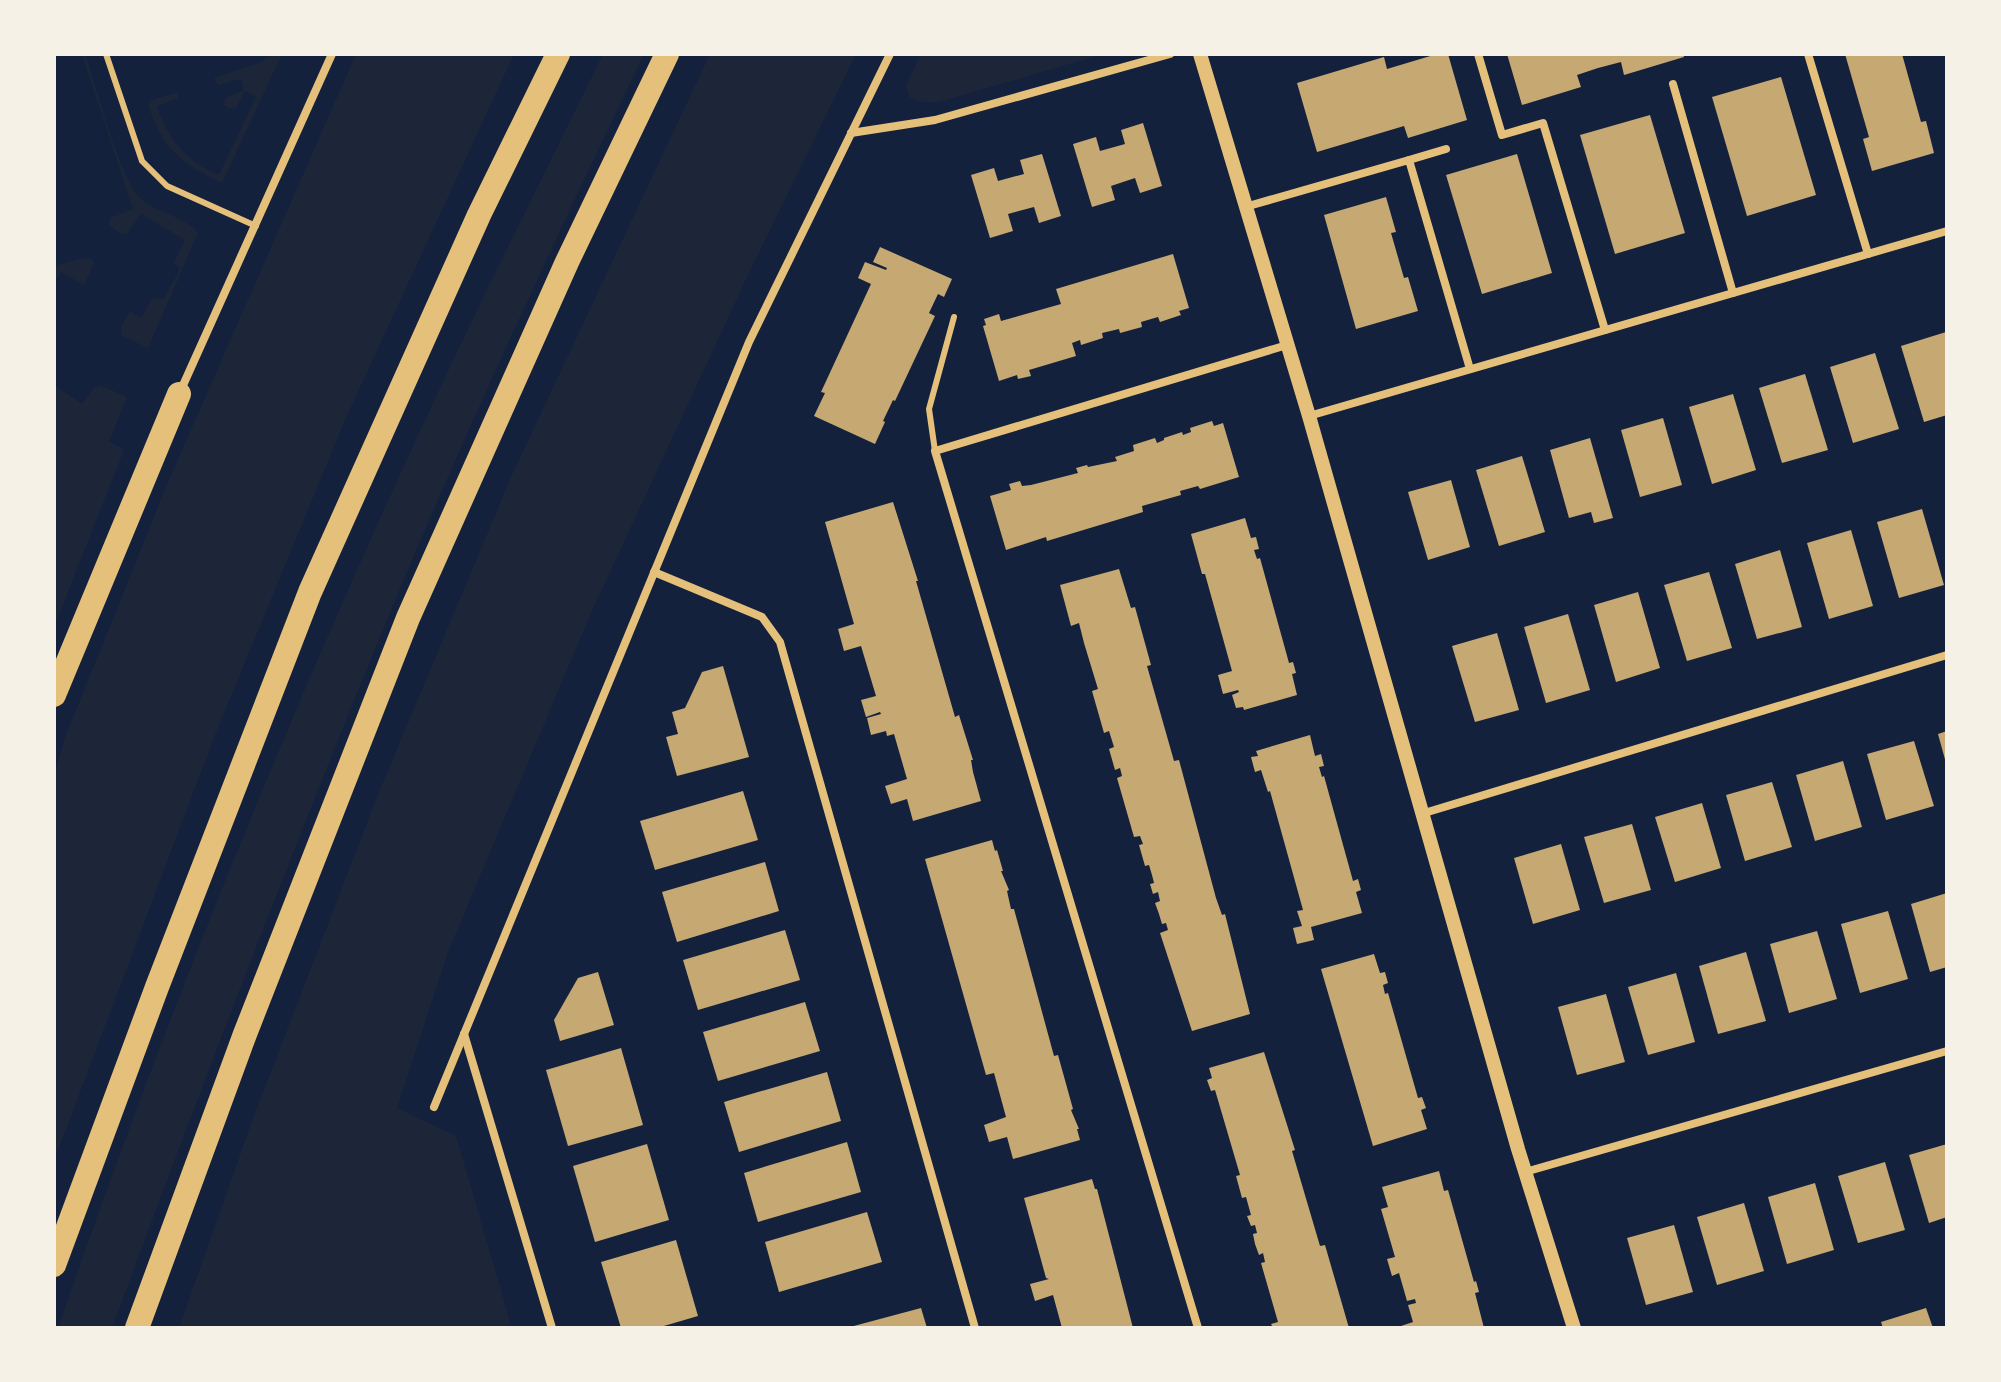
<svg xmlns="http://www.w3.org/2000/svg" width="2001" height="1382" font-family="'Roboto Condensed',sans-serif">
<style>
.green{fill:#1d2539}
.building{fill:#c6a872}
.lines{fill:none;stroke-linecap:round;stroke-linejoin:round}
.service{stroke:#e5c07b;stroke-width:6}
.minor{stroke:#e5c07b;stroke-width:8}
.tertiary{stroke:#e5c07b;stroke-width:14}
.motorway{stroke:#e5c07b;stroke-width:24}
</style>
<rect width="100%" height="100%" fill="#14213d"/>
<g class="green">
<path d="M82 54H85C96 85 120 179 140 198 156 213 185 216 198 233L148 348 122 336 121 327 130 311 141 318 153 298 164 299 180 269 174 263 185 240 141 214 127 234H121L109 225 110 218 133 209Z"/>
<path d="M273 54H282L222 183C180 163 163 149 148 105L149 101 179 92 178 98 157 106C167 139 187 162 219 175L256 97 245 91 236 108H228L224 105 225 98 244 90 241 79 218 85 214 78 259 63Z"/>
<path d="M356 54H514L345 420 215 735 54 1161V775L66 735 168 482Z"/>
<path d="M603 54H644C562 225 481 397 407 572 303 821 206 1074 112 1328H58C166 1014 292 706 432 405 487 287 546 171 603 54Z"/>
<path d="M710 54H856L747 277 591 613 448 952 397 1108 456 1136 512 1328H179L252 1121 379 792 511 477Z"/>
<path d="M921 54H1104L939 102H922L909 97 906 85Z"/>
<path d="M81 258 92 259 94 263 84 285 61 272 54 283V266Z"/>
<path d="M54 385 82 404 94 388 100 385 127 397 109 441 124 450 54 627Z"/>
</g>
<g class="building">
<path d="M1437 54H1448L1467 120 1408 138 1404 126 1317 152 1297 83 1384 57 1387 69Z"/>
<path d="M1507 54H1683L1684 57 1624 75 1621 62 1598 68 1577 75 1581 87 1522 105Z"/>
<path d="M1845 54H1902L1921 122 1926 121 1934 153 1872 171 1863 139 1869 137Z"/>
<path d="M1781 77 1816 195 1747 216 1712 97Z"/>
<path d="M1650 115 1685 233 1615 254 1580 135Z"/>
<path d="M1143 123 1162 186 1140 193 1135 178 1111 186 1115 200 1092 207 1073 144 1096 137 1100 151 1125 144 1121 130Z"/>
<path d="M1042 154 1061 216 1039 223 1034 207 1008 214 1013 231 990 238 971 175 994 168 998 181 1024 174 1020 160Z"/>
<path d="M1517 154 1552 273 1482 294 1446 175Z"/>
<path d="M1386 197 1396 232 1391 233 1404 278 1408 277 1418 311 1356 329 1324 215Z"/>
<path d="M880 247 952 279 944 297 938 294 929 313 935 316 895 401 893 400 883 421 885 422 875 444 814 416 825 393 821 392 871 284 858 278 865 262 886 270 887 268 873 262Z"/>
<path d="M1173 254 1189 308 1179 311 1181 315 1160 322 1158 317 1141 322 1142 327 1120 333 1119 329 1102 333 1103 338 1081 345 1080 340 1072 343 1076 356 1029 370 1031 376 1018 379 1017 375 999 381 983 326 986 325 984 319 999 314 1001 321 1061 304 1056 289Z"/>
<path d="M1946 332 1947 415 1924 422 1901 346Z"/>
<path d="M1875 353 1899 429 1853 443 1830 367Z"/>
<path d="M1805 374 1828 450 1782 463 1759 388Z"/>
<path d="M1733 394 1756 470 1712 484 1689 407Z"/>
<path d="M1663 418 1682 485 1640 497 1621 430Z"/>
<path d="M1212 421 1214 426 1223 423 1239 477 1200 489 1198 486 1180 491 1181 495 1142 506 1143 512 1047 541 1046 537 1006 550 990 496 1011 490 1009 484 1020 481 1022 486 1031 485 1078 473 1076 468 1087 465 1088 467 1117 461 1115 457 1134 451 1133 445 1155 438 1157 443 1164 440V438L1182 432 1183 435 1191 432 1190 428Z"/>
<path d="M1590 438 1613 518 1594 523 1591 512 1569 518 1550 450Z"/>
<path d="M1522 456 1545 532 1499 546 1476 470Z"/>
<path d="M1451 480 1470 547 1428 560 1408 492Z"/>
<path d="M893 502 918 581H916L955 717 959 715 973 760H971L973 772 981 801 913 821 907 799 891 804 885 786 907 779 894 734 887 736 886 731 871 735 867 718 881 714 880 712 866 717 861 700 876 696 861 646 844 651 838 629 854 624 825 522Z"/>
<path d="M1922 509 1944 585 1899 598 1877 522Z"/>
<path d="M1245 518 1251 538 1256 537 1259 549 1254 550 1257 559 1260 558 1289 663 1293 662 1296 673 1292 674 1297 695 1244 710 1243 707 1236 708 1232 695 1239 692 1238 690 1223 694 1218 675 1232 671 1205 574H1202L1191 534Z"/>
<path d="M1851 530 1873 606 1829 619 1807 543Z"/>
<path d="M1780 550 1802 627 1757 639 1735 564Z"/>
<path d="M1119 569 1131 608 1135 607 1151 665 1147 666 1174 761 1179 760 1216 898 1222 915 1225 914 1250 1014 1192 1031 1160 933 1168 930 1166 923 1162 924 1159 914 1155 903 1160 901 1158 892 1153 894 1150 884 1154 883 1152 875 1149 865 1145 866 1139 845 1143 844 1140 836 1134 837 1117 778 1122 776 1120 768 1115 770 1109 749 1114 747 1109 731 1104 733 1092 691 1098 689 1084 643 1079 623 1071 626 1060 585Z"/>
<path d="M1709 572 1732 648 1687 661 1664 585Z"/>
<path d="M1638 592 1660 668 1616 682 1594 605Z"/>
<path d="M1568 614 1590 690 1546 703 1524 627Z"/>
<path d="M1497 633 1519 710 1475 722 1452 646Z"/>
<path d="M723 666 749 757 677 776 666 737 678 734 672 712 685 708 702 672Z"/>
<path d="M1947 731V762L1946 763 1938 734Z"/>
<path d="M1310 735 1315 756 1321 754 1324 766 1319 767 1322 777 1324 776 1353 881 1358 879 1361 890 1356 892 1362 913 1311 927 1314 940 1297 944 1293 928 1302 926 1297 911 1303 910 1270 791 1268 792 1261 770 1255 772 1251 757 1258 756 1256 751Z"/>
<path d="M1914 741 1934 806 1886 820 1867 754Z"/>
<path d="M1843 761 1862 827 1815 841 1796 775Z"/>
<path d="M1772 782 1792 847 1745 861 1726 795Z"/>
<path d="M743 791 758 840 655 870 640 821Z"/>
<path d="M1702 803 1721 868 1675 882 1655 817Z"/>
<path d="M1632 824 1651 890 1604 903 1584 837Z"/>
<path d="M992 840 995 851 997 850 1003 871H1001L1009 890 1007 891 1011 909H1014L1054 1056 1058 1055 1073 1109 1071 1110 1079 1129H1077L1080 1140 1013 1159 1007 1137 989 1142 984 1125 1006 1117 994 1073 986 1075 925 859Z"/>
<path d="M1561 844 1580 910 1533 924 1514 858Z"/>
<path d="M765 862 779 911 677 942 662 892Z"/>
<path d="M1947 893V967L1930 972 1911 904Z"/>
<path d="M1888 911 1908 979 1860 993 1841 924Z"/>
<path d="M785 930 800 980 698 1010 683 960Z"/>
<path d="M1817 931 1837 999 1789 1013 1770 944Z"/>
<path d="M1746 952 1766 1021 1718 1034 1699 966Z"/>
<path d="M1374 954 1380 973 1385 972 1388 983 1383 985 1385 994 1388 993 1418 1098 1422 1097 1426 1108 1421 1110 1427 1129 1373 1146 1321 969Z"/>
<path d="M598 972 614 1025 560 1041 554 1020 578 978Z"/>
<path d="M1676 973 1695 1042 1648 1055 1628 987Z"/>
<path d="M1606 994 1625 1062 1577 1075 1558 1007Z"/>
<path d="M805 1002 820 1051 718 1081 703 1032Z"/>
<path d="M621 1048 643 1125 568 1146 546 1070Z"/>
<path d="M1264 1052 1295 1150 1292 1151 1320 1246 1325 1245 1349 1328H1273L1271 1324 1278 1322 1261 1263 1265 1262 1263 1253 1259 1255 1255 1244 1253 1234 1257 1233 1255 1225 1251 1226 1247 1216 1251 1215 1246 1197 1242 1198 1236 1176 1240 1175 1215 1090 1211 1091 1207 1080 1212 1078 1209 1068Z"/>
<path d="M827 1072 841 1121 739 1152 724 1102Z"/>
<path d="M847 1142 861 1192 758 1222 744 1173Z"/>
<path d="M647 1144 669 1220 595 1242 573 1166Z"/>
<path d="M1947 1144V1217L1929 1223 1909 1155Z"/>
<path d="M1885 1162 1905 1230 1858 1243 1838 1176Z"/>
<path d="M1439 1171 1444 1191 1448 1190 1474 1282 1476 1281 1479 1292 1475 1293 1484 1328H1395L1413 1322 1408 1305 1416 1303 1415 1299 1407 1301 1399 1273 1392 1276 1387 1259 1395 1257 1381 1209 1388 1207 1382 1187Z"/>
<path d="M1092 1179 1095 1189H1097L1133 1328H1062L1053 1295 1035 1301 1030 1284 1049 1279 1046 1278 1024 1198Z"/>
<path d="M1815 1183 1834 1250 1787 1264 1768 1197Z"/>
<path d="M1744 1203 1764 1271 1717 1285 1697 1217Z"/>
<path d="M867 1212 882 1262 779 1292 765 1242Z"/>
<path d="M1674 1225 1693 1292 1646 1305 1627 1238Z"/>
<path d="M676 1240 698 1316 657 1328H621L601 1262Z"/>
<path d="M921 1308 927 1328H851L850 1327Z"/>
<path d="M1926 1308 1933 1328H1883L1881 1322Z"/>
</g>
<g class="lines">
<g class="service">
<path d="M106 54 142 161 167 186 256 226"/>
<path d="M935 451 929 409 954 317"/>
</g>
<g class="minor">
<path d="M1478 54 1502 135 1543 123 1605 330"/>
<path d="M1808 54 1868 254"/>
<path d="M1673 84 1733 293"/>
<path d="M851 133 935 120 1170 54"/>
<path d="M1409 160 1446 149"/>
<path d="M1245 207 1409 160 1470 369"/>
<path d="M180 392 332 54"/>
<path d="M1309 416 1947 231"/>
<path d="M654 572 762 617 780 642 975 1328"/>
<path d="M1421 814 1947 655"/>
<path d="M464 1034 552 1328"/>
<path d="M434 1107 749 342 890 54"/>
<path d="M1525 1172 1947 1051"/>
<path d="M1198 1328 935 451 1287 345"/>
</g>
<path class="tertiary" d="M1200 54 1309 416 1518 1149 1574 1328"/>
<g class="motorway">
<path d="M54 695 179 394"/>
<path d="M54 1265 157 987 310 592 479 215 558 54"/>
<path d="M137 1328 245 1034 408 618 567 262 667 54"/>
</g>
</g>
<rect width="2001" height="1382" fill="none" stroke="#f6f1e7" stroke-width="112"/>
</svg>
